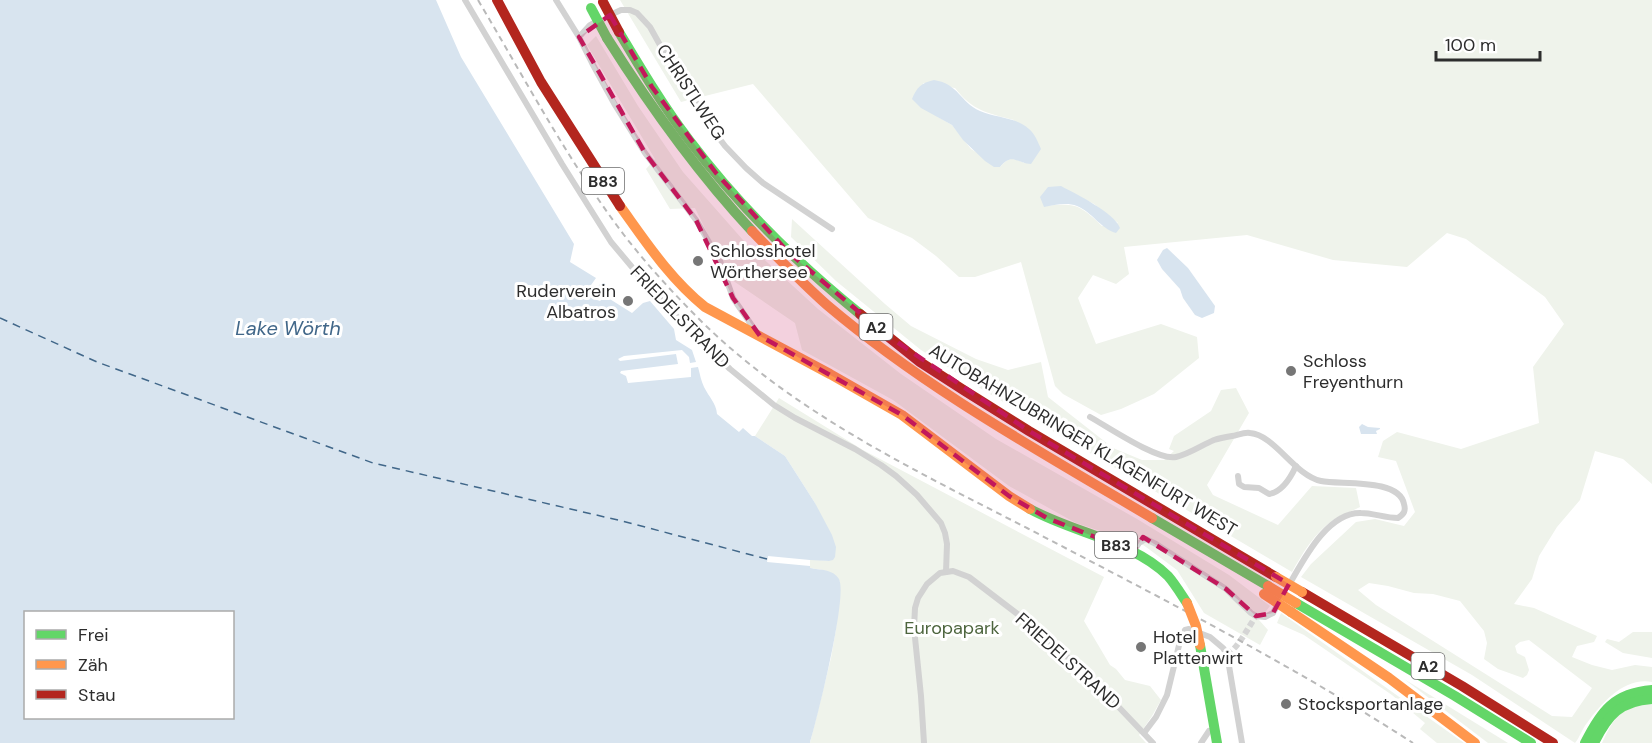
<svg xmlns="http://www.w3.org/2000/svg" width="1652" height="743" font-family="'DM Sans',sans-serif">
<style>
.green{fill:#eff3eb;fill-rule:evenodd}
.water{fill:#d8e4ef;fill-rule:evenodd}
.pier{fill:#fff}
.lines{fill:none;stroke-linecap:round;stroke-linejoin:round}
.ferry{stroke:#416789;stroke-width:1.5;stroke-dasharray:8 6;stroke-linecap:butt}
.street-tunnel{stroke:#d5d5d5;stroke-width:6;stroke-dasharray:6 3;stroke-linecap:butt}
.street{stroke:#d2d2d2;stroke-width:6}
.fast{stroke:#63d668;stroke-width:10}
.slow{stroke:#ff974d;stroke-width:10}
.jam{stroke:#b3261e;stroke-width:10}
.rail{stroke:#b9b9b9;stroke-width:2;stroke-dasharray:6 4.5;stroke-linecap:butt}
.fast-bridge{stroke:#63d668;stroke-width:10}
.slow-bridge{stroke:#ff974d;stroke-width:10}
.jam-bridge{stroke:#b3261e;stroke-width:10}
.marked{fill:#c2185b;fill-opacity:0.2;stroke:#c2185b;stroke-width:4.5;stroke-dasharray:12 8;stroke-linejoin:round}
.poi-dot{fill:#767676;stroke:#fff;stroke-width:2}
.labels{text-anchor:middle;stroke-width:6;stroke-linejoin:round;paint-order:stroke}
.shield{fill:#fff;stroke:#6c6c6c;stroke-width:1.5}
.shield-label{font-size:16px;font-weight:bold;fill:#2d2d2d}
.street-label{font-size:18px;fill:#2d2d2d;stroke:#fff}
.poi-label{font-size:18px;fill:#2d2d2d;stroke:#fff;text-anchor:start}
.park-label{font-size:18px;fill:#4d653e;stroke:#fff}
.water-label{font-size:20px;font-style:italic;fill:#416789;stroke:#fff}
</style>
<rect width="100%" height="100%" fill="#fff"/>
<g class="green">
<path d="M620 0H1652V484L1623 459 1595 451 1580 500 1557 527 1539 556 1532 579 1514 604 1534 608 1597 636 1594 642 1577 646 1572 657 1592 665 1612 670 1635 665 1652 667V682C1624 677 1602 703 1587 723 1582 729 1580 737 1575 743L1472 675 1301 577 1311 564 1356 522 1375 519 1404 526 1415 512 1396 461 1378 457 1383 441 1397 432 1461 449 1539 423 1533 367 1564 324 1545 297 1466 239 1447 233 1407 267 1333 260 1247 235 1124 247 1129 274 1116 284 1093 275 1078 298 1096 344 1161 324 1197 337 1199 358 1154 394 1121 409 1101 415 1063 394 1055 386 1021 262 975 277H959L936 256 912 238 868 218 753 84 681 102ZM923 83 955 88C973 111 987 113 1014 120L1024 163C1013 157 1008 157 1000 167L971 149 952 125 938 117ZM1082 198 1094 204 1118 223 1102 226C1079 204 1076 203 1044 206ZM1369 583 1388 586 1414 593 1433 594 1460 601 1484 631 1487 643 1484 659 1498 669 1523 678 1527 675 1529 670 1525 657 1517 653 1515 646 1520 642 1529 640 1592 688 1572 717 1552 716 1376 605 1358 590Z"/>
<path d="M596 36 638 106 683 172 743 240 818 309 901 374 996 439 1137 519 1229 575 1270 606 1259 620 1268 630 1260 645 1204 613 1177 570 1146 547 1131 537H1119L1076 523 1009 486 893 400 802 350 795 323 729 278 695 208 670 209 646 169 655 159 587 45Z"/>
<path d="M792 219 885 304 911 326 976 359 1008 370 1041 362 1048 397 1113 448 1142 460H1164L1174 451 1169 449 1174 436 1211 411 1221 390 1236 388 1249 413 1207 485 1213 495 1278 525 1312 486 1356 488 1360 507C1353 511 1345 513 1338 517 1317 529 1304 551 1292 572L983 390 921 350 836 281 791 237Z"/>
<path d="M779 398 863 450 1104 577 1084 621 1110 665 1116 669 1125 680 1150 686 1161 700 1152 716 1139 735 1146 743H810L831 658 836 629 840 582C833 570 823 570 809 568L810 559 829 561 815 503 785 456 755 436Z"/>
<path d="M1281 613 1464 743H1437L1420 729 1425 723 1392 695 1304 635 1277 623Z"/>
<path d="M1633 632H1652V658L1623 653 1605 642 1607 639 1619 642Z"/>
<path d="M1404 679 1508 743H1488Z"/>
<path d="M1652 703V743H1602C1614 716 1622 707 1652 703Z"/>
</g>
<g class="water">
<path d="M0 0H436L461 57 574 244 570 262 596 278 584 295 588 298 600 284 605 283 609 287 597 300 600 301 605 296 632 313 643 303 650 301 674 329 676 340 692 350 696 362 690 363 689 357 682 350 624 356 618 359 620 361 676 354 678 364 621 371 620 373 626 376 628 383 691 377V368L698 367C700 374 701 381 704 387 709 397 716 403 717 414L739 432 743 428 752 436H755L785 456 815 503 832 535 836 547 835 557 833 560 829 561 810 560V568C820 570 833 569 839 579 848 596 817 719 810 743H0ZM26 612H232V718H26Z"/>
<path d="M934 80C959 84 960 102 980 111 996 118 1016 117 1029 129 1035 134 1038 142 1041 149L1031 164C1016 163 1012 152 1000 167H994L985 161 963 140 952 125 921 108 912 99C917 87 921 83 934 80Z"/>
<path d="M1061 186C1076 194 1115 213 1120 228L1116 233C1100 228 1092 212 1077 206 1067 202 1054 205 1044 207L1040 197 1048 187Z"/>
<path d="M1167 248 1188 268 1215 306 1214 313 1202 318 1195 315 1183 298 1180 289 1162 269 1157 260 1163 250Z"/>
<path d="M1362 424 1368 427 1380 428V429L1376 431 1377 434H1361L1359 427Z"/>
</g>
<path class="pier" d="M768 556 810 560V566L767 562Z"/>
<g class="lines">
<path class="ferry" d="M0 318 97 362 373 463 622 521 767 559"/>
<path class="street-tunnel" d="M1227 654C1237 650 1249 626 1256 616"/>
<g class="street">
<path d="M465 0 562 164 611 242 647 285 686 326 730 369 774 405 795 418 855 449 881 465 896 476 917 495 941 523 945 533 947 544 946 572"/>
<path d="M556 0 579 37"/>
<path d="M608 16 621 10H630L637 13 650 27 665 54 682 76 704 118 725 146 746 168 763 183 832 229"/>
<path d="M599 20 590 25 579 37 592 63 615 105 645 153 696 220 720 261 733 298 757 333"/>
<path d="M1090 417C1108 427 1158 461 1176 457 1189 454 1202 445 1214 440 1220 438 1226 437 1232 436 1238 435 1244 432 1250 433 1275 435 1294 475 1321 481 1341 485 1399 478 1404 504 1406 511 1404 514 1398 518 1385 518 1373 513 1361 513 1327 512 1303 561 1289 585"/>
<path d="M1238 476 1239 484 1244 487 1259 488 1269 494C1282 492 1291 477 1296 466"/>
<path d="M1133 552 1139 543 1146 539 1156 544 1226 589 1251 613 1256 616 1265 617 1273 613 1279 602"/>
<path d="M1144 733 1156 717 1167 695 1181 637 1185 630 1189 629 1210 637 1223 648 1227 654 1242 743"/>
<path d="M924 743 921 696 914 628 915 608 918 598 927 584 940 573 953 571 969 577 1028 622 1091 678 1153 743"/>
<path d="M1201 743 1209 731"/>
</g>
<g class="fast">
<path d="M619 32C641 69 663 106 689 140 738 205 797 263 860 314"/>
<path d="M607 38C650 106 697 172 752 231"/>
<path d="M1030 509C1073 533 1133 541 1168 576 1175 584 1181 594 1187 603"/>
<path d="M1152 518 1268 586"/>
<path d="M1296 603 1455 696 1531 743"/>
<path d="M1200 645 1217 743"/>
<path d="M1585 743C1601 711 1614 693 1652 690"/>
<path d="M1594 743C1608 715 1620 701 1652 699"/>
</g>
<g class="slow">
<path d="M620 206C646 242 670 279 705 307L830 374 902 415 1009 496 1030 509"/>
<path d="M752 231C776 256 801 282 827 305 926 389 1041 452 1152 518"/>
<path d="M1291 612 1389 678 1475 743"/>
</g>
<g class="jam">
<path d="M497 0 541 82 620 206"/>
<path d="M860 314 920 362 965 391 1029 431 1276 577"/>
<path d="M1302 592 1462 686 1553 743"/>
</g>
<path class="rail" d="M478 0C525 79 568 161 624 235 648 266 674 294 702 322 795 413 912 469 1027 528 1157 596 1289 663 1413 743"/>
<path class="fast-bridge" d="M591 8 607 38"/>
<g class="slow-bridge">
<path d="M1276 577 1302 592"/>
<path d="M1268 586 1296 603"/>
<path d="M1264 594 1291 612"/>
<path d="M1187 603 1196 626 1200 645"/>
</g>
<path class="jam-bridge" d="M603 2 619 32"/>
</g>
<path class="marked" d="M610 15 652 87 716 173 788 252 885 334 1029 431 1289 584 1273 613 1256 616 1226 589 1143 537 1133 552 1047 518 1009 496 902 415 760 336 733 298 696 220 645 153 579 37Z"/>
<g class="poi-dot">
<circle cx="698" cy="261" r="6"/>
<circle cx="628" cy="301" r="6"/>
<circle cx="1291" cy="371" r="6"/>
<circle cx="1141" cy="647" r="6"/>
<circle cx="1286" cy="704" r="6"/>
</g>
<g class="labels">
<g class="shield">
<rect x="582" y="168" width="42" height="26" rx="4.5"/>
<rect x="859.5" y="314" width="33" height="26" rx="4.5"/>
<rect x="1095" y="532" width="42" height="26" rx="4.5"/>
<rect x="1411.5" y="653" width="33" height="26" rx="4.5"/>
</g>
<g class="shield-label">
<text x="603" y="187">B83</text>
<text x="876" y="333">A2</text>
<text x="1116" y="551">B83</text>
<text x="1428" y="672">A2</text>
</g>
<g class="street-label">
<text transform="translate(691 92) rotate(57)" y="6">CHRISTLWEG</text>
<text transform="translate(680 317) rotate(46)" y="6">FRIEDELSTRAND</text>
<text transform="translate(1083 440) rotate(31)" y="6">AUTOBAHNZUBRINGER KLAGENFURT WEST</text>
<text transform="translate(1068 661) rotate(42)" y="6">FRIEDELSTRAND</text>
</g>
<g class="poi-label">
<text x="710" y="257">Schlosshotel<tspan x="710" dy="21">Wörthersee</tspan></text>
<text x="616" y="297" text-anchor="end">Ruderverein<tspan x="616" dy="21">Albatros</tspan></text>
<text x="1303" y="367">Schloss<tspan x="1303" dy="21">Freyenthurn</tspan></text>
<text x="1153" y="643">Hotel<tspan x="1153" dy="21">Plattenwirt</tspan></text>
<text x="1298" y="710">Stocksportanlage</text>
</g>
<g class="park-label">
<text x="952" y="634">Europapark</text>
</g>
<g class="water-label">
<text x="288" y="335">Lake Wörth</text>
</g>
</g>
<rect x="24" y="611" width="210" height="108" fill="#ffffff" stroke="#ababab" stroke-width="1.5"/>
<rect x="36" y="630" width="30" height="9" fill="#63d668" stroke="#ababab" stroke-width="1.5"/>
<text x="78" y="641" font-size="18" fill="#2d2d2d">Frei</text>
<rect x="36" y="660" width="30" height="9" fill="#ff974d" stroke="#ababab" stroke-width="1.5"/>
<text x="78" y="671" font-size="18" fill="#2d2d2d">Zäh</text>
<rect x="36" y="690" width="30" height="9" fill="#b3261e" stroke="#ababab" stroke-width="1.5"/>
<text x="78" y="701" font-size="18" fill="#2d2d2d">Stau</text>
<path d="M1436 51v9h104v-9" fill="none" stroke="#2d2d2d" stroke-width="3"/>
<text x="1445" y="51" font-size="18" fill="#2d2d2d" stroke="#ffffff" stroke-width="4.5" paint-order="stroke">100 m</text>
</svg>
